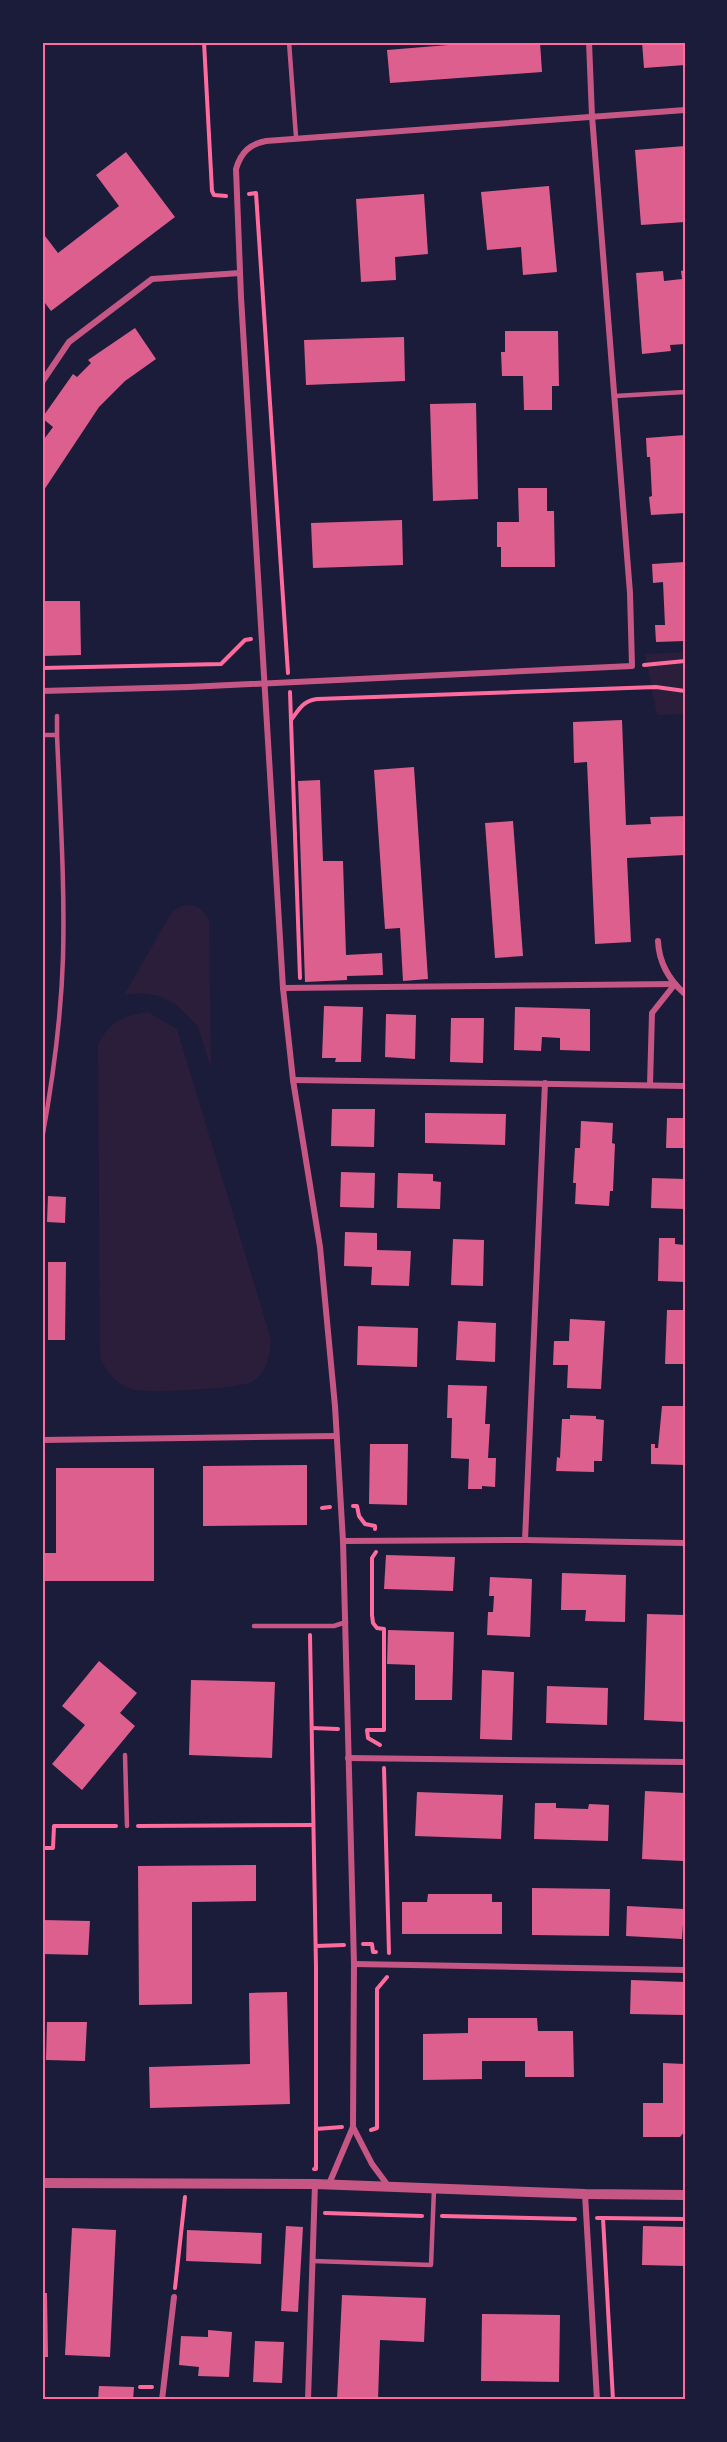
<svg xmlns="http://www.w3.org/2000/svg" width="727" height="2442" font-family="'Alegreya Sans',sans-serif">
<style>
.green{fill:#2a1e3b}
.building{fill:#dd5f8e}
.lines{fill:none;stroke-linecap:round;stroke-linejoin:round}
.path{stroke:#ff6b9d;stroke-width:4}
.service{stroke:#c65784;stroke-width:4.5}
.minor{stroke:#c65784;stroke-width:6}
.tertiary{stroke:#c65784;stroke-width:10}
.neatline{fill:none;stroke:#ff6b9d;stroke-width:2}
</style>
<rect width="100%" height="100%" fill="#1b1b3a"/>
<g class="green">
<path d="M685 652V714L657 715 645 654Z"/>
<path d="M191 905 200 908 209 919 211 1069 198 1026 176 1004 159 996 141 993 124 995 172 912 181 906Z"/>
<path d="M148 1012 177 1029 271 1339C270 1356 268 1373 251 1382 238 1389 152 1393 136 1390 131 1389 123 1386 119 1383 110 1376 104 1367 100 1357L98 1044C111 1020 123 1016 148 1012Z"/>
</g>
<g class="building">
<path d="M485 42H540L542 72 390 83 387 50Z"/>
<path d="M642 42H685V65L644 68Z"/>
<path d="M685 146V222L641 225 635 150Z"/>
<path d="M126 152 175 217 51 311 42 299V232L58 253 119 206 96 175Z"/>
<path d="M549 186 557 272 523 275 521 247 487 250 481 192Z"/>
<path d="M424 194 428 254 395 257 396 280 361 282 356 199Z"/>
<path d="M685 270V344L670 345 671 351 642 354 636 273 663 271 664 281 682 279 681 271Z"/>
<path d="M135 328 156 359 125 381 99 407 42 493V442L53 427 42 418 73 374 77 377 91 363 88 360Z"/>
<path d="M505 331H558L559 386H552V410H524L523 376H502L501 352H505Z"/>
<path d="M404 337 405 381 306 385 304 340Z"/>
<path d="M476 403 478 499 433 501 430 404Z"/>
<path d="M685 435V513L651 515 649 497 652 496 650 457H647L646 438Z"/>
<path d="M518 488H547V511H554L555 567H501V547H497V522H519Z"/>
<path d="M402 520 403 565 313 568 311 523Z"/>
<path d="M685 562V641L656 642 655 625H665L663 582 653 583 652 564Z"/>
<path d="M42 601H80L81 655 42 656Z"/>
<path d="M622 720 626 825 651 824 650 817 685 816V855L627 858 631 942 595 944 587 762 574 763 573 722Z"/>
<path d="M414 767 428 979 403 981 400 928 385 929 374 770Z"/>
<path d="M320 780 323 861H343L346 955 382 953 383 975 347 976V980L305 982 298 781Z"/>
<path d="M513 821 523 956 495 958 485 823Z"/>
<path d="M324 1006 363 1007 361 1062H335L336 1058H322Z"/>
<path d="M515 1007 590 1009V1051L560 1050V1038L542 1037 541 1051 514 1050Z"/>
<path d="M386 1014 416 1015 415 1059 385 1057Z"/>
<path d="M451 1018H484L483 1063 450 1062Z"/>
<path d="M332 1109H375L374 1147 331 1146Z"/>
<path d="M425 1113 506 1114 505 1145 425 1143Z"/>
<path d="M667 1118H685V1148H666Z"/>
<path d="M581 1121 613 1123 612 1143 615 1144 613 1191H610L609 1206 575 1204 576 1183H573L575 1148H580Z"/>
<path d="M341 1172 375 1173 374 1208 340 1207Z"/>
<path d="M398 1173 433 1174V1181L441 1182 440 1209 397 1208Z"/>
<path d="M652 1178 685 1179V1209L651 1208Z"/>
<path d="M48 1196 66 1197 65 1223 47 1222Z"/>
<path d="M345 1232 377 1233V1250L411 1251 409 1286 371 1285 372 1267 344 1266Z"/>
<path d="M659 1238H675V1244L685 1245V1282L658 1281Z"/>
<path d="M453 1239 484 1240 483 1286 451 1285Z"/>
<path d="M48 1262H66L65 1340H48Z"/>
<path d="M667 1310H685V1364H665Z"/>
<path d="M570 1319 605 1321 601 1389 567 1388 568 1365H553L554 1341H569Z"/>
<path d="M458 1321 496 1323 495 1362 456 1360Z"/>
<path d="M358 1326 418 1328 417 1367 357 1365Z"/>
<path d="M448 1385 487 1386 485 1424H490L488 1458H496L495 1487 482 1486V1489H468L469 1459 451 1458 452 1418H447Z"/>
<path d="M662 1406H685V1465L651 1464V1444H655V1448H658Z"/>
<path d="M570 1415 596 1416V1419L604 1420 602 1461H594V1472L556 1471 557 1457 560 1458 562 1419H570Z"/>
<path d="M370 1444H408L407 1505 369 1504Z"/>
<path d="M307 1465V1525L203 1526V1466Z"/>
<path d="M56 1468H154V1581H42V1553H56Z"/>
<path d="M386 1555 455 1557 453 1591 384 1589Z"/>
<path d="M562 1573 626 1575 625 1622 585 1621 586 1610H561Z"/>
<path d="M490 1577 532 1579 530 1637 487 1635 488 1612H493L494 1596H489Z"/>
<path d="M647 1614 685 1615V1722L644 1720Z"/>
<path d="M388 1630 454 1632 452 1700H415V1665L387 1664Z"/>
<path d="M99 1661 137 1693 120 1713 135 1726 82 1790 52 1764 85 1725 62 1706Z"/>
<path d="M482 1670 514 1672 512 1740 480 1739Z"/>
<path d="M191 1680 275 1682 272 1758 189 1755Z"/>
<path d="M547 1686 608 1688 607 1725 546 1723Z"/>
<path d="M645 1791 685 1793 683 1861 642 1859Z"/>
<path d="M417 1792 503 1795 501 1839 415 1836Z"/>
<path d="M535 1803H556V1808L588 1809 589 1804 609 1805 608 1841 534 1839Z"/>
<path d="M256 1865V1901L192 1902V2004L139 2005 138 1866Z"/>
<path d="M532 1888 610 1889 609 1936 532 1935Z"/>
<path d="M428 1894H492V1902H502V1934H402V1902H427Z"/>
<path d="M627 1906 684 1909 682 1939 626 1936Z"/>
<path d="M42 1920 90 1921 88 1955 42 1954Z"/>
<path d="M631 1980 685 1982V2015L630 2014Z"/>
<path d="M287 1992 290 2104 150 2108 149 2067 250 2064 249 1993Z"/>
<path d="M468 2018H537L538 2031H573L574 2077H525V2061H482V2079L423 2080V2034L468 2033Z"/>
<path d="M47 2022H87L85 2061 46 2060Z"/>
<path d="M663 2063 685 2064V2131L680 2137H643V2103H663Z"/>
<path d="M286 2226 303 2227 298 2312 281 2311Z"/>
<path d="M643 2226 685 2227V2266L642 2265Z"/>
<path d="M72 2228 116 2230 110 2357 65 2355Z"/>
<path d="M187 2230 262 2233 261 2264 186 2261Z"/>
<path d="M42 2293H47L48 2357H42Z"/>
<path d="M342 2295 426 2298 424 2342 380 2340 378 2400H337Z"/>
<path d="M482 2314 560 2315 559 2382 481 2381Z"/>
<path d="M208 2330 232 2332 229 2377 198 2376 199 2367 179 2365 181 2336 208 2337Z"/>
<path d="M255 2341 284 2342 282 2383 253 2382Z"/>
<path d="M99 2386 134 2387 133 2400H98Z"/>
</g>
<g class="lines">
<g class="path">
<path d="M204 42 212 191 214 195 226 196"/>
<path d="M249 194 256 193 288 673"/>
<path d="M644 665 685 661"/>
<path d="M42 668 221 664 245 640 251 639"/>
<path d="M290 692 300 978"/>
<path d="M291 720C299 710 302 701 317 699L656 687 685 691"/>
<path d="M353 1506H357L359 1516 365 1524 375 1526V1529"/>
<path d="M322 1508 330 1507"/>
<path d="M376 1552 372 1558V1615L373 1623 377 1628 384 1629V1730H367L368 1738 380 1745"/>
<path d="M310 1635 316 1967V2129"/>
<path d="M312 1728 338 1729"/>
<path d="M384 1768 389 1953"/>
<path d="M138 1826 313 1825"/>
<path d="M42 1848H53L54 1826H116"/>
<path d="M363 1944H372L373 1952H376"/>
<path d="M316 1946 344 1945"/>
<path d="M371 2130 377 2128V1989L387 1977"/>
<path d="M314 2169H316V2129L342 2127"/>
<path d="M325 2213 422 2216"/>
<path d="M442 2216 575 2219"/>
<path d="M597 2218H603L613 2400"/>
<path d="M603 2218 685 2219"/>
<path d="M175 2288 185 2197"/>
<path d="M685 2301V2315"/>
<path d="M140 2387H152"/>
</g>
<g class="service">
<path d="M289 42 296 137"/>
<path d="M615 396 685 392"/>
<path d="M57 716V735"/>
<path d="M42 735H57C60 809 65 884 63 958 61 1019 53 1079 42 1139"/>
<path d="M254 1626H334L346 1622"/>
<path d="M125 1755 127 1826"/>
<path d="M313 2261 431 2265 434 2189"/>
</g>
<g class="minor">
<path d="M42 382 69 342 152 279 240 273"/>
<path d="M42 691 188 687 632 666 630 593 592 116 589 42"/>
<path d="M658 941C659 963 669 980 685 994"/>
<path d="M283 988 675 984"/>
<path d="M293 1080 685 1086"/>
<path d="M650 1085 652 1013 675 984"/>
<path d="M42 1440 336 1436"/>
<path d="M525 1540 545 1083"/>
<path d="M343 1541 525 1540 685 1543"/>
<path d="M348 1758 685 1762"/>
<path d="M354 1964 685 1970"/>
<path d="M353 2127 372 2164 389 2187"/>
<path d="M329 2184 353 2127 354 1964 343 1541 335 1406 320 1247 293 1080 283 988 241 297 236 169C241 152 250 144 266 141L685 110"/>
<path d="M585 2194 597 2400"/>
<path d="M162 2400 174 2297"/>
<path d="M308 2400 315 2184"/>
</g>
<path class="tertiary" d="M42 2183 315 2184 585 2194 685 2195"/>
</g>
<rect width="727" height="2442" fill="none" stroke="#1b1b3a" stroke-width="87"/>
<rect x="44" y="44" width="640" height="2354" class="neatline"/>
</svg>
